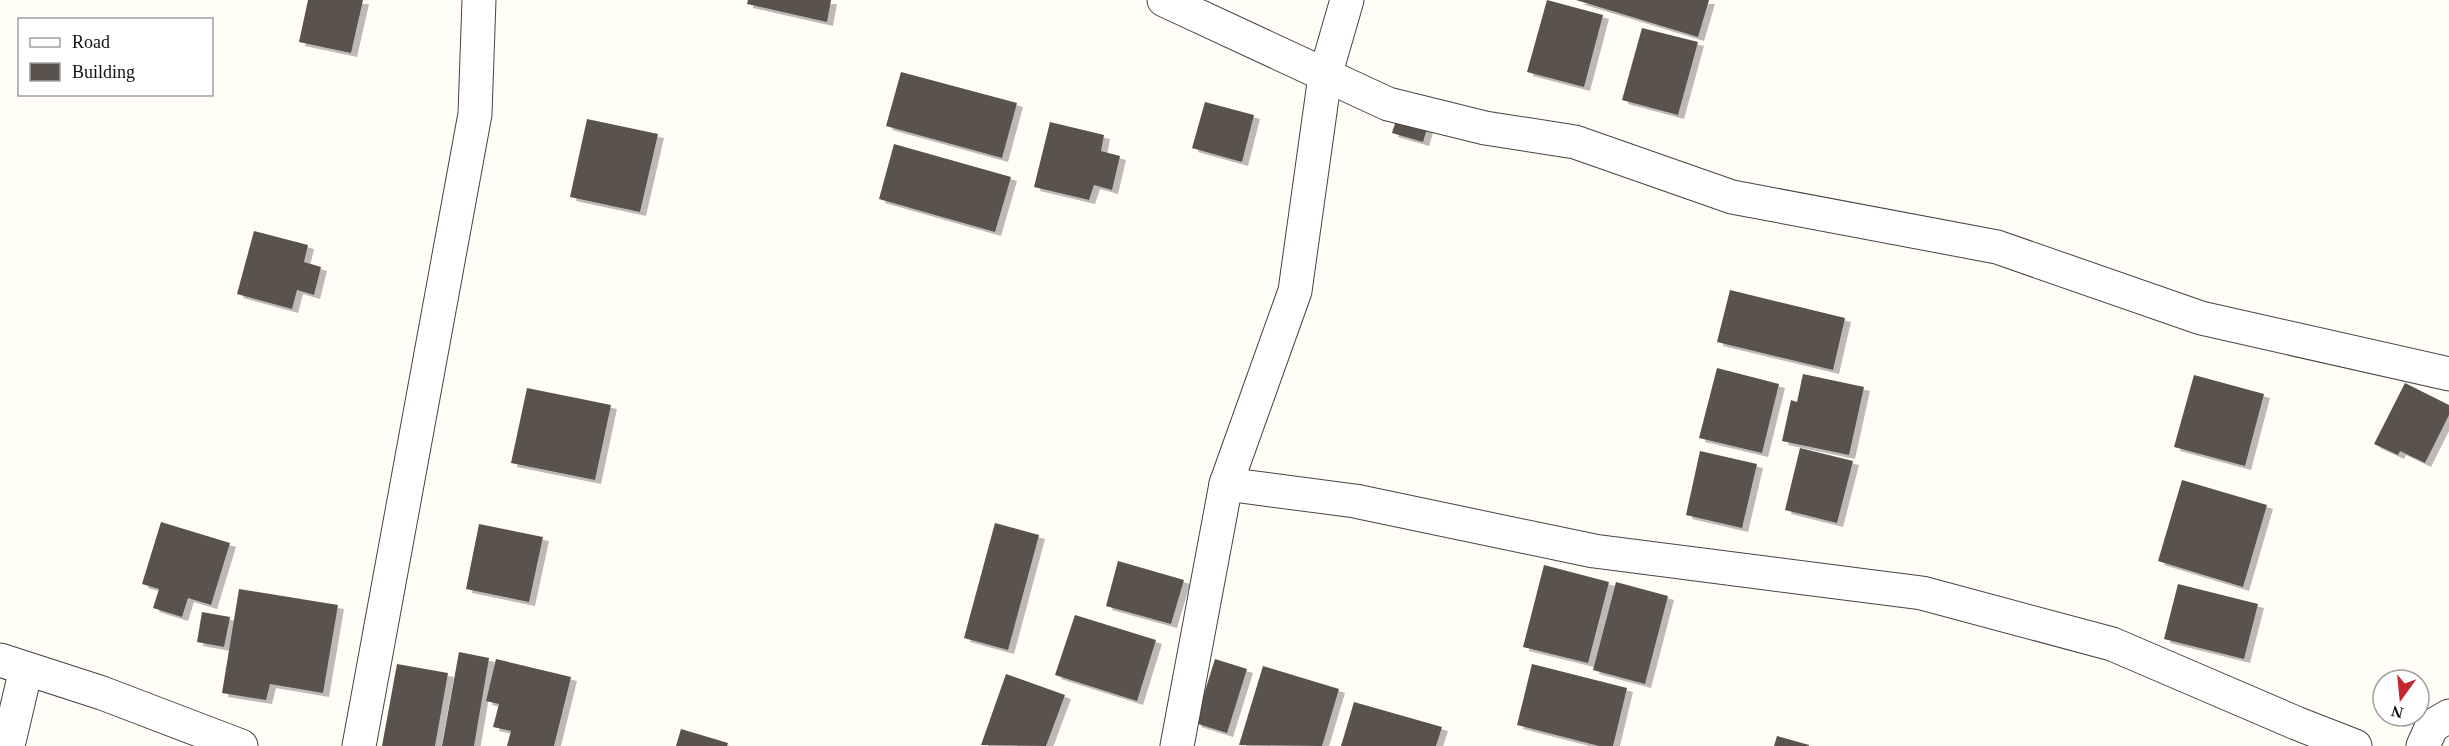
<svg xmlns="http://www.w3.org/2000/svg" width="2449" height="746" font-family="Georgia,serif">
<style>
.building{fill:#5a524d;filter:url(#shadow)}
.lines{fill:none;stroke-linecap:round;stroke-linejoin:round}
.minor-casing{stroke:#444;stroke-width:35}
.minor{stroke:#fff;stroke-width:33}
</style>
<defs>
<filter id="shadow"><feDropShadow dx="6" dy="4" stdDeviation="0" flood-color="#0004"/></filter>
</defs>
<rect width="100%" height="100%" fill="#fffdf5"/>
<g class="building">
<path d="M308 0H363L351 53 299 42Z"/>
<path d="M748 0H831L827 22 747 4Z"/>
<path d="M1547 0 1603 15 1584 87 1527 72Z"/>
<path d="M1576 0H1709L1698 37Z"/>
<path d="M1642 28 1698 42 1678 115 1622 100Z"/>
<path d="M901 72 1017 103 1002 158 886 126Z"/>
<path d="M1205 102 1254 115 1242 162 1192 148Z"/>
<path d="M1399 111 1430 119 1423 142 1392 133Z"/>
<path d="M587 119 658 134 640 212 570 197Z"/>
<path d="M1050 122 1104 135 1101 151 1120 156 1112 190 1094 185 1089 200 1034 187Z"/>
<path d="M894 144 1011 177 995 232 879 199Z"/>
<path d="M254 231 308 245 304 262 321 267 314 295 297 290 292 309 237 294Z"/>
<path d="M1730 290 1845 318 1833 370 1717 342Z"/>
<path d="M1717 368 1779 384 1762 453 1699 438Z"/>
<path d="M1803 374 1864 387 1849 455 1782 441 1791 400 1797 402Z"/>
<path d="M2194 375 2264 394 2245 466 2174 447Z"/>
<path d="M2405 383 2449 405V415L2425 463 2400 451 2398 455 2374 444Z"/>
<path d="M527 388 611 405 595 480 511 463Z"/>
<path d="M1800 448 1853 461 1837 523 1785 510Z"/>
<path d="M1700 451 1757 464 1742 528 1686 515Z"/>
<path d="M2182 480 2267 505 2243 587 2158 561Z"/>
<path d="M161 522 230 543 211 605 188 598 182 617 153 608 159 589 142 584Z"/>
<path d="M995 523 1039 535 1008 650 964 638Z"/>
<path d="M479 524 543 537 529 602 466 589Z"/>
<path d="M1118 561 1184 580 1171 624 1106 606Z"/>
<path d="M1544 565 1609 582 1588 663 1523 647Z"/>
<path d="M1616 582 1668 596 1645 684 1593 670Z"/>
<path d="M2178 584 2258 604 2244 659 2164 639Z"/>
<path d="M239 589 338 605 323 693 270 684 266 700 222 693Z"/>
<path d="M202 612 230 617 224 647 197 642Z"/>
<path d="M1075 615 1156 640 1137 701 1055 675Z"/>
<path d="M459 652 489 658 474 746H442Z"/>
<path d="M496 659 571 677 554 746H507L511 731 493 727 499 704 486 701Z"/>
<path d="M1215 659 1247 669 1227 733 1195 723Z"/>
<path d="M397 664 448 673 435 746H382Z"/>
<path d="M1532 664 1627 688 1613 746H1599L1517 725Z"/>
<path d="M1263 666 1339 689 1322 746 1239 745Z"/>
<path d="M1006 674 1065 695 1046 746 981 745Z"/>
<path d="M1354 702 1442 727 1436 746H1341Z"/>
<path d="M681 729 728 743 727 746H676Z"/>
<path d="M1777 736 1809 745V746H1774Z"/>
</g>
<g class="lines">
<g class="minor-casing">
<g id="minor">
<path d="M1164 0 1388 104 1485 128 1575 142 1732 197 1997 247 2201 318 2449 374"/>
<path d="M1226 484 1355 501 1594 551 1922 593 2112 644 2296 723 2355 746"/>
<path d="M0 660 102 693 241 746"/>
<path d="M8 746 26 669"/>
<path d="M359 746 475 114 479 0"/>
<path d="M1177 746 1226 484 1295 291 1325 76 1347 0"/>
<path d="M2423 746 2432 726 2449 716"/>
</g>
</g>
<use href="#minor" class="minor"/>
</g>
<rect x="18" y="18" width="195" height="78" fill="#ffffff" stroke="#a0a0a0" stroke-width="1.5"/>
<rect x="30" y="38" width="30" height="9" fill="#ffffff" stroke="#a0a0a0" stroke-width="1.5"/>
<text x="72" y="48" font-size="18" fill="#111111">Road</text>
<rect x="30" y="63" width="30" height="18" fill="#5a524d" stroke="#a0a0a0" stroke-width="1.5"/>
<text x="72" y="78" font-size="18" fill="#111111">Building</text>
<g transform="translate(2401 698) rotate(195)"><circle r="28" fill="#ffffff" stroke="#a0a0a0" stroke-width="1.5"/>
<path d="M0-4.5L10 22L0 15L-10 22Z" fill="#c4262e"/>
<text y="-9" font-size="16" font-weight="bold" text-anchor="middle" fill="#111111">N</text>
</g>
</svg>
